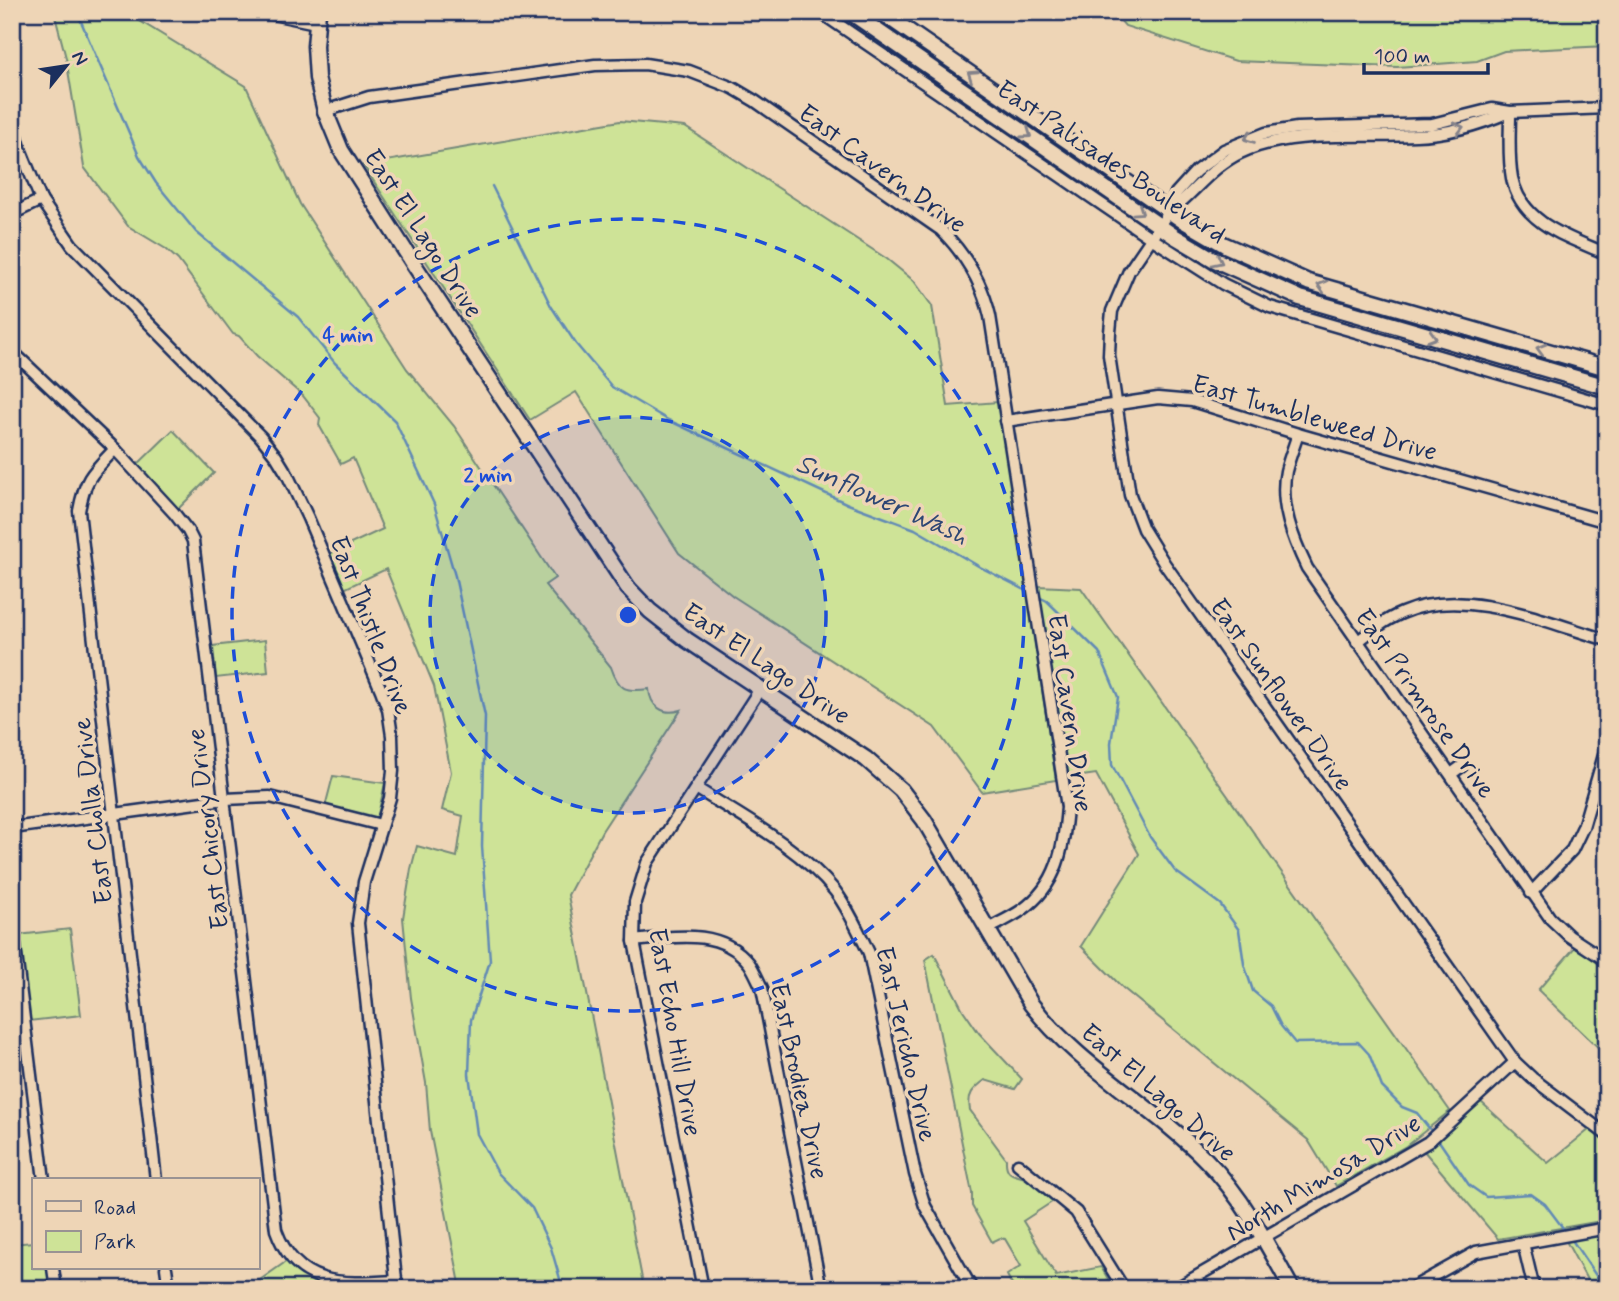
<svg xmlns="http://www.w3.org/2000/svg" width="1619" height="1301" font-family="Mynerve,sans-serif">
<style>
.green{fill:#cee397;stroke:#74897a;stroke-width:2}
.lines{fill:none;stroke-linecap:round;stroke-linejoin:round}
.stream{stroke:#628ab5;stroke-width:2.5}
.street-casing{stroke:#1b2f5e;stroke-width:15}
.secondary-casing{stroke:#1b2f5e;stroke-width:19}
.street{stroke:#eed5b6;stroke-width:10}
.secondary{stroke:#eed5b6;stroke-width:14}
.oneway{stroke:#84828a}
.ring{fill:none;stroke:#1d4ed8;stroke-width:3.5;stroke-dasharray:12 9}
.labels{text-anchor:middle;stroke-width:7;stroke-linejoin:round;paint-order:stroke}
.street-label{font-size:26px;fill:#1b2f5e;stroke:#eed5b6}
.water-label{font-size:28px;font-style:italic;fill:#2d4674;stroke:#eed5b6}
.centre{fill:#1d4ed8;stroke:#eed5b6;stroke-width:3.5}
.ring-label{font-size:21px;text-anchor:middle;font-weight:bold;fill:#1d4ed8;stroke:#eed5b6;stroke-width:7;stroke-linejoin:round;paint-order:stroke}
</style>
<rect width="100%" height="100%" fill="#eed5b6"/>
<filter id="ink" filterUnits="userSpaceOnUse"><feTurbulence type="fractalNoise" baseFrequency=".0143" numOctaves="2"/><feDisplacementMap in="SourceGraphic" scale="14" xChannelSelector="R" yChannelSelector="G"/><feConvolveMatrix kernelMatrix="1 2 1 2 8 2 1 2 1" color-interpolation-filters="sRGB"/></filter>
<g filter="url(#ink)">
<g class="green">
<path d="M54 12H125L246 86 300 204 407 369 454 426 555 578 545 585 611 667C619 691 626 692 649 689 650 706 663 716 681 710L602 831 568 895 644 1289H461L430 1131 426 1083 411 998 403 918 411 869 417 846 457 857 463 816 442 810 451 772 434 686 386 569 344 589 329 554 383 529 353 458 341 464 319 425 320 418 303 396 257 356 239 336 233 334 178 260 166 249 128 226 84 167 66 58Z"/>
<path d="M1113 12H1607V46L1504 51 1477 61 1397 67 1236 61 1125 26Z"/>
<path d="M620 121 685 127 887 259 914 281 932 306 948 406 998 402 1056 780 982 792 934 727 733 596 679 553 576 392 530 420 363 165Z"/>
<path d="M173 430 214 473 177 510 135 467Z"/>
<path d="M1037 586 1081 588 1450 1111 1406 1146 1336 1186 1308 1140 1123 988 1081 946 1139 854 1096 774 1068 778Z"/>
<path d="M265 640 268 672 216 678 213 646Z"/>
<path d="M333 776 385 783 378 815 375 819 325 807Z"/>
<path d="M70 929 81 1015 29 1021 19 935Z"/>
<path d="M1575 947 1607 965V1056L1538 990Z"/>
<path d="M934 954 963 1010 979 1033 1022 1079 1015 1089 985 1080C973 1089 967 1094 970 1110L1006 1159C1005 1177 1016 1174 1027 1179 1037 1184 1047 1194 1055 1200L1023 1221 1056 1276 1101 1267 1114 1289H1014L1007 1275 1021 1266 1005 1239 1000 1238 992 1242 972 1206V1193L925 960Z"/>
<path d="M1480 1101 1548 1163 1590 1129 1607 1142V1220L1498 1239 1424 1151Z"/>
<path d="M1607 1234V1289H1592L1566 1241Z"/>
<path d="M33 1242V1268H47L50 1289H12V1244Z"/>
<path d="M287 1261 315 1284 316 1289H247Z"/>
</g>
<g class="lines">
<g class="stream">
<path d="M77 12 139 156 156 183 196 232 298 317 335 363 395 421 434 504 455 576 485 716 482 846 490 961 471 1020 469 1074 477 1134 498 1173 532 1208 551 1248 563 1289"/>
<path d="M492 186 551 306 576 344 612 387 668 420 848 504 915 529 980 567 1031 593"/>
<path d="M1037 596 1047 601 1099 652 1118 697 1111 743 1112 765 1150 837 1175 871 1220 904 1239 930 1244 964 1253 991 1271 1006 1281 1026 1295 1043 1358 1042 1369 1054 1382 1087 1402 1107 1417 1113 1433 1133"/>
<path d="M1437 1138 1469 1185 1486 1197 1531 1194 1545 1204 1566 1232"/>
<path d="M1570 1237 1605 1289"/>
</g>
<g class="street-casing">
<g id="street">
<path d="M263 12 316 23"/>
<path d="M820 12 1151 238 1223 284 1270 307 1607 405"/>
<path d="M1607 108 1510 112 1492 109 1432 124 1297 128 1266 133 1224 150 1196 171 1176 193 1170 211 1129 271 1112 311 1110 332 1109 355 1130 495 1143 529 1164 563 1515 1062 1532 1078 1607 1135"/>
<path d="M325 111 369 97 595 65 645 64 689 71 733 88 755 101 941 230C966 255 982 282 990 316L1067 807C1064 847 1058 885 1022 910 1012 917 999 923 988 929"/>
<path d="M1510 112C1510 133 1508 157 1512 178 1521 224 1570 238 1607 254"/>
<path d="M12 119 21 151 41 200 72 245 261 437 276 456 287 474 308 518 381 690 388 709 392 736 393 771 390 798 364 882 358 923 397 1289"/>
<path d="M1170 211C1195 192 1211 167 1240 153 1291 129 1360 138 1416 135 1447 134 1481 124 1509 112"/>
<path d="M12 214 41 200"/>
<path d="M12 351 115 449 174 513 188 531 193 541 276 1230C297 1289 345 1284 396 1281"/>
<path d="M1006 421 1158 398 1192 401 1298 434 1607 522"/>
<path d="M1298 434C1294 446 1289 459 1286 471 1279 504 1293 539 1307 568L1550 918 1569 936 1607 961"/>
<path d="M115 449C92 473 85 478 79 511L156 1180"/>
<path d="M1357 642C1371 631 1385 620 1402 613 1465 586 1545 622 1607 640"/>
<path d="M1451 774 1462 766"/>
<path d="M696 788C743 818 799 847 835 891 849 910 859 932 869 953L915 1174 925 1206 972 1289"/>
<path d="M12 828 225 799 270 797 381 825"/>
<path d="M1531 893 1572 850 1583 827 1607 745"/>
<path d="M12 922 44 1180"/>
<path d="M634 941C674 937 720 927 749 963 754 970 758 980 762 988L821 1289"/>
<path d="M1018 1164 1076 1212 1124 1289"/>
<path d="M1523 1243 1534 1289"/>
<path d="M53 1268 56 1289"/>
<path d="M166 1268 169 1289"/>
<path d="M703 1289 634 941 635 902 647 863 760 689"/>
<path d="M1175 1289 1428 1142 1515 1062"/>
<path d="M1410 1289 1476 1252 1607 1228"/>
</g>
</g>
<g class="secondary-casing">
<g id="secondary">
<path d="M318 12 315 46 317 78 325 111 341 150 415 266 628 588 650 611 687 640 866 759 901 790 924 820 1031 1004C1079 1067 1151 1104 1206 1160 1242 1196 1268 1245 1292 1289"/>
<path d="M850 12 1174 236 1213 259 1300 298 1607 387"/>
<path d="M881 12 1182 220 1225 245 1308 282 1607 368"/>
</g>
</g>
<use href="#street" class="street"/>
<use href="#secondary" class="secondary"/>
</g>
<defs><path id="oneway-chevron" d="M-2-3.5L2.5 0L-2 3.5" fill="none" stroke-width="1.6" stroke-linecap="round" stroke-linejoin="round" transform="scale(1.75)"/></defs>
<g class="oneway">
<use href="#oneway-chevron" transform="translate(972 75) rotate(-146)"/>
<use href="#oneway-chevron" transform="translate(1459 128) rotate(-14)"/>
<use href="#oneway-chevron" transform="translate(1027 134) rotate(35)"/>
<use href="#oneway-chevron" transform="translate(1249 138) rotate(159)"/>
<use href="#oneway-chevron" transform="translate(1139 211) rotate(34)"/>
<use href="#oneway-chevron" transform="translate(1218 261) rotate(27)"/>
<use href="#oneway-chevron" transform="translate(1322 286) rotate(-164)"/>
<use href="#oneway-chevron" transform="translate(1432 337) rotate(16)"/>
<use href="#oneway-chevron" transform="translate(1541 349) rotate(-164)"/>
</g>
</g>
<circle cx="628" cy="615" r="198" fill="#1d4ed8" fill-opacity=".12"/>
<g class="ring">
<circle cx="628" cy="615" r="198"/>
<circle cx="628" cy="615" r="396"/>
</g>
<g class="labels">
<g class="street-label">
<text transform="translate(1112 161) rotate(34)" y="9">East Palisades Boulevard</text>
<text transform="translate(883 168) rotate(36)" y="9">East Cavern Drive</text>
<text transform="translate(424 233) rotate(57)" y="9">East El Lago Drive</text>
<text transform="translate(1315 417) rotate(16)" y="9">East Tumbleweed Drive</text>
<text transform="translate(372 625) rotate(69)" y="9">East Thistle Drive</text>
<text transform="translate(767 663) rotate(34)" y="9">East El Lago Drive</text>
<text transform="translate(1282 694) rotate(55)" y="9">East Sunflower Drive</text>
<text transform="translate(1426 703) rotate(55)" y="9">East Primrose Drive</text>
<text transform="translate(1071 713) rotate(82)" y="9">East Cavern Drive</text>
<text transform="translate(92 811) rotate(-97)" y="9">East Cholla Drive</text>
<text transform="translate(207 829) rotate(-97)" y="9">East Chicory Drive</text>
<text transform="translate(676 1032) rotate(80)" y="9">East Echo Hill Drive</text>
<text transform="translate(907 1044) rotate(77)" y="9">East Jericho Drive</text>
<text transform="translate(800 1081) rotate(78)" y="9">East Brodiea Drive</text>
<text transform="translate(1159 1092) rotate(41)" y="9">East El Lago Drive</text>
<text transform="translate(1323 1177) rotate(-31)" y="9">North Mimosa Drive</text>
</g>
<g class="water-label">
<text transform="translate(883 498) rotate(24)" y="10">Sunflower Wash</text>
</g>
</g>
<circle cx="628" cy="615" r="10" class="centre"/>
<g class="ring-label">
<text x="348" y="342">4 min</text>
<text x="488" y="482">2 min</text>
</g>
<rect width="1619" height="1301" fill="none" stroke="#eed5b6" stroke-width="42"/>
<rect x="21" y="21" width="1577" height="1259" fill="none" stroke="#1b2f5e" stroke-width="2.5" filter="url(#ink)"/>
<rect x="32" y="1178" width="228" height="91" fill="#eed5b6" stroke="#9a9393" stroke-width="2"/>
<rect x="46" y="1201" width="35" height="10" fill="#eed5b6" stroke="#9a9393" stroke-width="2"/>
<text x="94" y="1214" font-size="21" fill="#1b2f5e">Road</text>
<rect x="46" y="1231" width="35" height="21" fill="#cee397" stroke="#9a9393" stroke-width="2"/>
<text x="94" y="1248" font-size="21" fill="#1b2f5e">Park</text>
<g transform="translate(66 66) rotate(60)" stroke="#eed5b6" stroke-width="5" paint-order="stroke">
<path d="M0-5L12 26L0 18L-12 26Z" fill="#1b2f5e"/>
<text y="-10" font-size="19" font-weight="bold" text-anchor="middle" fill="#1b2f5e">N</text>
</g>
<path d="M1364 63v10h124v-10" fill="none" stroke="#1b2f5e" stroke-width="3.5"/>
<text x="1374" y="63" font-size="21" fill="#1b2f5e" stroke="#eed5b6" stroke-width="5" paint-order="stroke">100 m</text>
</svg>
